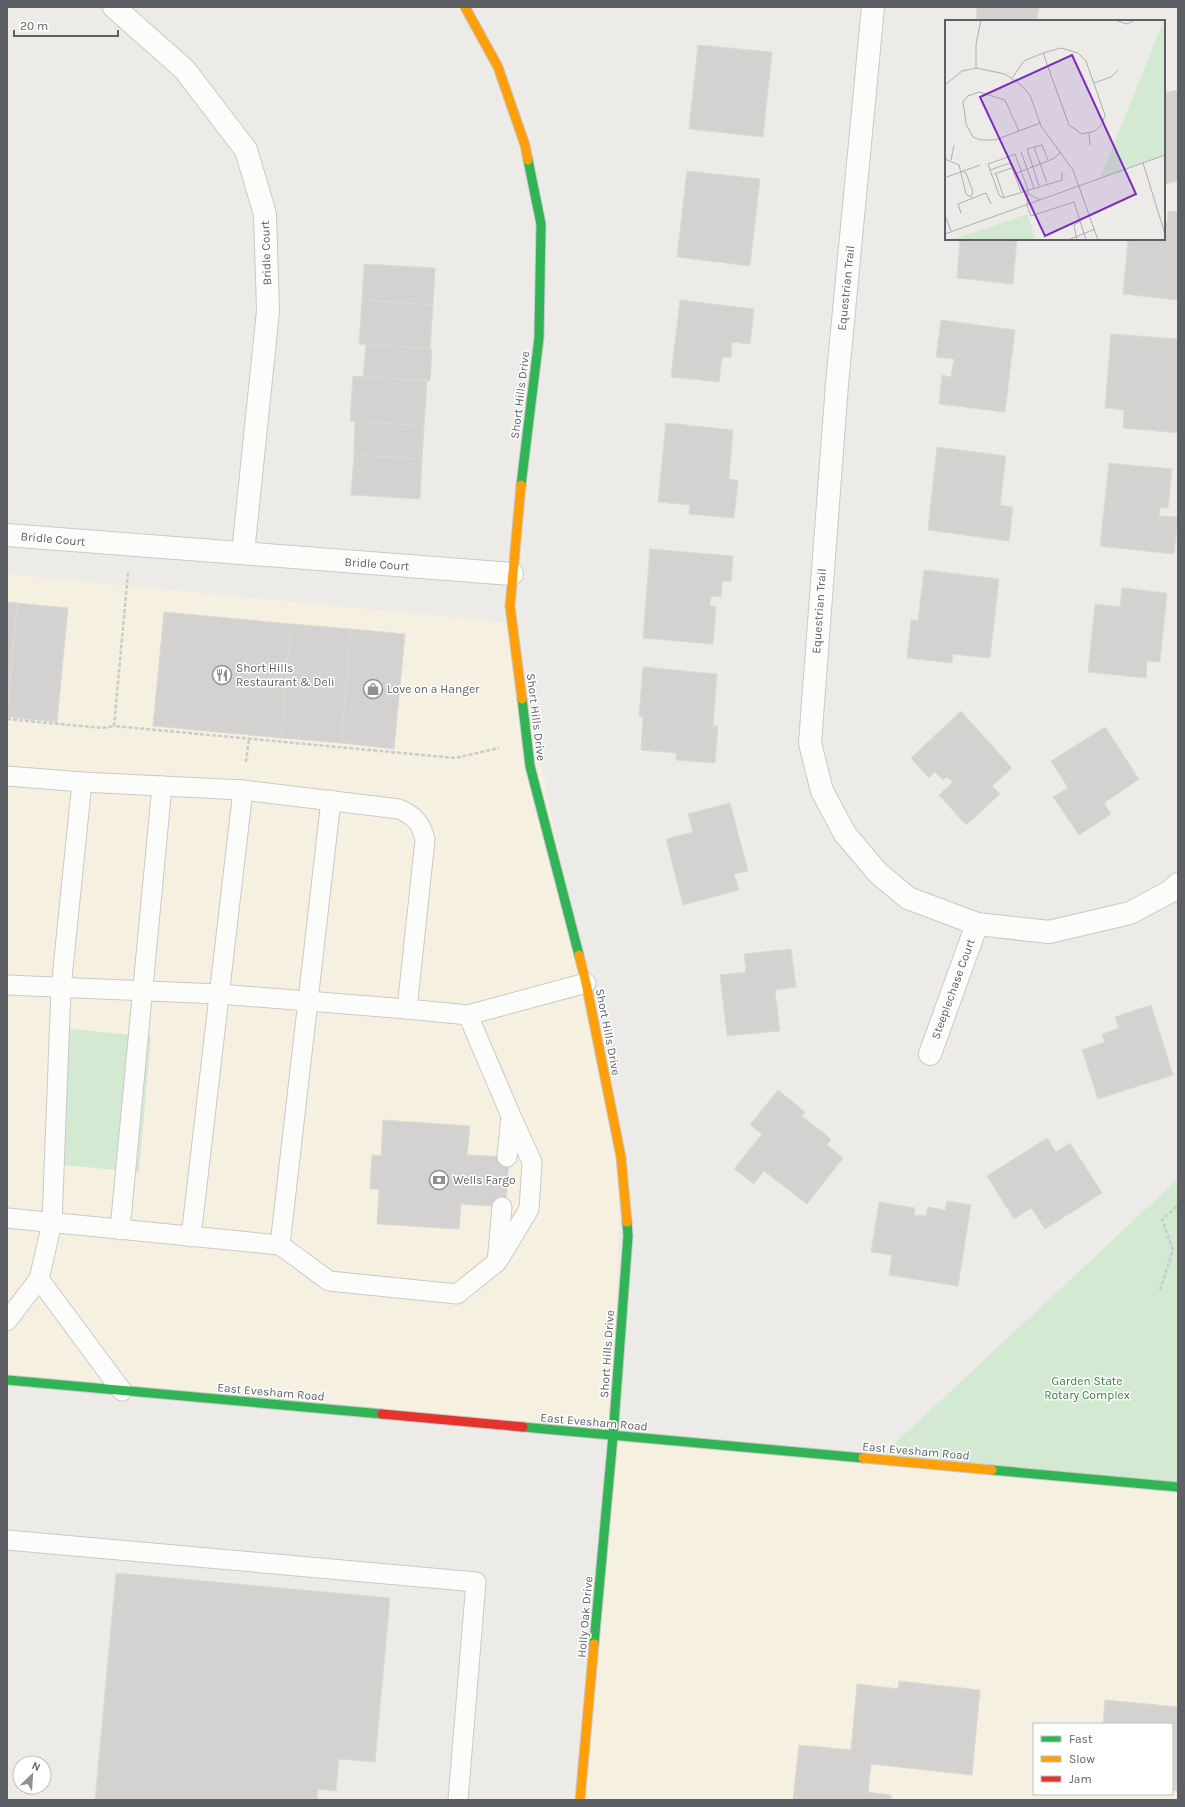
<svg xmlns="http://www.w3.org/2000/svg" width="1185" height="1807" font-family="Karla,sans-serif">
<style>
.commercial{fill:#f6f0e0;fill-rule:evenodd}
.green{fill:#d4e9d2}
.building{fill:#d3d2d0;stroke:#dcdad6}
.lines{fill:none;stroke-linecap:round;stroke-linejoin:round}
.lane-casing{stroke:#c9c9c9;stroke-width:21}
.street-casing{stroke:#c9c9c9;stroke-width:24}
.fast-casing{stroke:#c9c9c9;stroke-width:11}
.slow-casing{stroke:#c9c9c9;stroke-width:11}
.jam-casing{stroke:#c9c9c9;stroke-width:11}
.path{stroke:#c8cdca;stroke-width:2.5;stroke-dasharray:4 2;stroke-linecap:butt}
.lane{stroke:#fcfcfb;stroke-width:19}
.street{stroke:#fcfcfb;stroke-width:22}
.fast{stroke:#30b455;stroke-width:9}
.slow{stroke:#ff9f0a;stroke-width:9}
.jam{stroke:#e5322d;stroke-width:9}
.labels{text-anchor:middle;stroke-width:3;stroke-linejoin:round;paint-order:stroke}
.street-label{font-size:12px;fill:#5c6065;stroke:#fff}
.poi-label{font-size:12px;fill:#5c6065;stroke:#fff;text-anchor:start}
.park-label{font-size:12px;fill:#338536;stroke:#fff}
.inset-road{fill:none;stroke:#aeafaf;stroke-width:1}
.view{fill:#7b2cbf;fill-opacity:0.15;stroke:#7b2cbf;stroke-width:2}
.inset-edge{fill:none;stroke:#5c6065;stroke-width:2}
</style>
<rect width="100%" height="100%" fill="#ecebe7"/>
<path class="commercial" d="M7 574 512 623 621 1157 613 1435 1178 1487V1800H580L613 1436 7 1380ZM1034 1724H1172V1794H1034Z"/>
<g class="green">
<path d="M64 1028 151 1037 139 1172 52 1164Z"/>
<path d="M1178 1179V1487L877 1460Z"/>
</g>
<g class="building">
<path d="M977 7H1039L1037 21H976Z"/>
<path d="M698 45 772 52 763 137 689 129Z"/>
<path d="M1178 90V181L1165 184 1164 93Z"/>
<path d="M687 171 760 179 750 266 677 257Z"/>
<path d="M946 209V232H944Z"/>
<path d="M1168 211 1178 212V300L1123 294 1128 239H1164V222L1167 223Z"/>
<path d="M960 239H1017L1013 284 957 278Z"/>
<path d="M364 264 435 268 433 305 362 300Z"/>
<path d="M362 300 433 305 430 349 359 344Z"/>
<path d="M680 300 754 309 750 344 732 342 731 357H722L719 382 671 377Z"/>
<path d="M941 320 1015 330 1005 412 939 404 942 375 951 377 954 359 936 357Z"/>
<path d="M1111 334 1178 339V433L1123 428 1124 410 1105 408Z"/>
<path d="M366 344 432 349 430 381 363 377Z"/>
<path d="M353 376 427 381 424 426 350 421Z"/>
<path d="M355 421 424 426 422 459 354 455Z"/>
<path d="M666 423 733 430 729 479 738 480 734 518 689 514 690 505 658 502Z"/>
<path d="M937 447 1006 456 1000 505 1013 507 1009 541 928 530Z"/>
<path d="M354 455 422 459 420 499 351 495Z"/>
<path d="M1109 463 1172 469 1168 508 1160 507 1159 516 1178 517 1174 554 1100 546Z"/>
<path d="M650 549 733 556 731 581H722L721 597 711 596 710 606 716 607 713 644 643 638Z"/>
<path d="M924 570 999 579 990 658 953 654 952 663 907 658 911 620 918 621Z"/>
<path d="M1122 588 1167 593 1160 662 1147 661 1146 678 1088 672 1095 604 1120 607Z"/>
<path d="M7 602 17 603 7 711Z"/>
<path d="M17 603 68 608 57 722 7 717Z"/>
<path d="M164 612 291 624 281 738 153 726Z"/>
<path d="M291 624 351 629 341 743 281 738Z"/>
<path d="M351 629 405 634 394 749 341 743Z"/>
<path d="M643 667 717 674 713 726H718L715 763 676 760V753L641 750 643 717 639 716Z"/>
<path d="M961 711 1012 768 992 786 1000 794 966 825 939 795 953 782 947 777 943 780 935 772 929 778 911 758Z"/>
<path d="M1105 727 1139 779 1104 803 1111 814 1079 835 1053 797 1068 788 1051 761Z"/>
<path d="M730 803 748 871 734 874 739 890 683 905 666 839 693 832 688 814Z"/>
<path d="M791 949 796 987 775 990 780 1031 727 1036 720 975 746 972 744 954Z"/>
<path d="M1151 1005 1173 1075 1098 1099 1082 1050 1105 1042 1102 1034 1119 1028 1115 1017Z"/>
<path d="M778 1090 805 1112 802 1116 831 1139 827 1145 843 1158 807 1204 764 1171 754 1184 734 1169 762 1134 750 1125Z"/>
<path d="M383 1120 470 1126 467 1155 509 1157 506 1207 461 1204 459 1229 377 1224 379 1189H370L372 1155 381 1156Z"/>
<path d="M1047 1138 1056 1152 1070 1143 1102 1193 1045 1229 1031 1208 1014 1219 987 1176Z"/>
<path d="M947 1201 971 1205 958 1286 889 1275 892 1255 871 1252 879 1202 915 1208 914 1215 926 1216 928 1207 945 1210Z"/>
<path d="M116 1573 390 1598 375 1762 339 1759 336 1791 318 1789 317 1800H95Z"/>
<path d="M899 1681 980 1690 972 1775 871 1764 868 1792 891 1795V1800H793L799 1745 851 1750 857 1684 898 1689Z"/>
<path d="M1105 1700 1178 1707V1791L1172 1790V1724H1103Z"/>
</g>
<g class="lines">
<g class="lane-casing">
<g id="lane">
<path d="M7 776 82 782 61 988 52 1223 39 1279 7 1321"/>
<path d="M82 782 243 790"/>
<path d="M7 985 219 994 407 1009 468 1015 586 983"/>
<path d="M468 1015 511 1116 507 1157"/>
<path d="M7 1218 280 1245 329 1281 457 1294 497 1262 502 1207"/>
<path d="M120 1230 162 786"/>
<path d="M191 1237 243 790 399 809C414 815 422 824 425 840L407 1009"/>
<path d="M280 1245 331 800"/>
<path d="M499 1259 529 1209 532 1162 511 1116"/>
<path d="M39 1279 122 1391"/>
<path d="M7 1540 476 1582 458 1800"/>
</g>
</g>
<g class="street-casing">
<g id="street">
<path d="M114 7 185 70 246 150 265 214 268 311 243 553"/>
<path d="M873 7 837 384 810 743 822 791 845 834 878 873 908 898 977 924 1049 932 1130 913 1171 891 1178 884"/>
<path d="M7 535 512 574"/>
<path d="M930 1054 977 924"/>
</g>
</g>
<g class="fast-casing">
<g id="fast">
<path d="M521 485 539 338 541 224 528 160"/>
<path d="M522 699 530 766 579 955"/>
<path d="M7 1380 382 1414"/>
<path d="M523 1427 863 1458"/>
<path d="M992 1470 1178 1487"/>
<path d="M594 1644 613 1436 628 1236 627 1222"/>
</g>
</g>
<g class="slow-casing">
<g id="slow">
<path d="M465 7 498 67 525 145 528 160"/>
<path d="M521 485 510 606 522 699"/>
<path d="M579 955 586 983 621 1157 627 1222"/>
<path d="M863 1458 992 1470"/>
<path d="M580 1800 594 1644"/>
</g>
</g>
<g class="jam-casing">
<path id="jam" d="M382 1414 523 1427"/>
</g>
<g class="path">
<path d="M128 573 114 726 455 758 499 748"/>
<path d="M7 719 102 728 114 726"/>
<path d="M246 762 249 739"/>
<path d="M1160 1290 1173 1250 1162 1220 1178 1205"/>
</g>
<use href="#lane" class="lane"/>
<use href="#street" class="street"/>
<use href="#fast" class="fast"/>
<use href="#slow" class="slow"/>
<use href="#jam" class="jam"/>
</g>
<defs>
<g id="restaurant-ring" transform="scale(1)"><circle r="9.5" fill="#fff" stroke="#8e9192" stroke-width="1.5"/><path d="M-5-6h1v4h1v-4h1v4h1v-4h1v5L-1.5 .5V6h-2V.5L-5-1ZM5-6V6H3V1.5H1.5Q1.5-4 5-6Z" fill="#8e9192"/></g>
<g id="shop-ring" transform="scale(1)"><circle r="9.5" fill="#fff" stroke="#8e9192" stroke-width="1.5"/><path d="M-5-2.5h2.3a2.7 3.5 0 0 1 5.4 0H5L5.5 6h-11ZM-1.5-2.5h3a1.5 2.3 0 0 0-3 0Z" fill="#8e9192"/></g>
<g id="bank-ring" transform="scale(1)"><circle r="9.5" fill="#fff" stroke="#8e9192" stroke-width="1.5"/><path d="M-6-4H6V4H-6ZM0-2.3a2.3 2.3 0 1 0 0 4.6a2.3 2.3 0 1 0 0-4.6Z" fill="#8e9192"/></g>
</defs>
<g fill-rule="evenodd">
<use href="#restaurant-ring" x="222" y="675"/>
<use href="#shop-ring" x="373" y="689"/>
<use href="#bank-ring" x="439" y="1180"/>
</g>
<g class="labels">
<g class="street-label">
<text transform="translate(266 253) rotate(-92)" y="4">Bridle Court</text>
<text transform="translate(846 288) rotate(-84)" y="4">Equestrian Trail</text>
<text transform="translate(520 395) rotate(-83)" y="4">Short Hills Drive</text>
<text transform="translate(53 539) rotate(5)" y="4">Bridle Court</text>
<text transform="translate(377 564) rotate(4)" y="4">Bridle Court</text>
<text transform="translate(819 611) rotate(-86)" y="4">Equestrian Trail</text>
<text transform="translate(536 717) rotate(83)" y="4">Short Hills Drive</text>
<text transform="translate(953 989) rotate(-70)" y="4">Steeplechase Court</text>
<text transform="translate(608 1032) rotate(79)" y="4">Short Hills Drive</text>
<text transform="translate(607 1354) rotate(-86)" y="4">Short Hills Drive</text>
<text transform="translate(271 1392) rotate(5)" y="4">East Evesham Road</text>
<text transform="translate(594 1422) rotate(5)" y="4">East Evesham Road</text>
<text transform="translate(916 1451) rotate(5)" y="4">East Evesham Road</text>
<text transform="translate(585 1617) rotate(-85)" y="4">Holly Oak Drive</text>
</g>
<g class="poi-label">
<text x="236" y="672">Short Hills<tspan x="236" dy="14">Restaurant &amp; Deli</tspan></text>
<text x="387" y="693">Love on a Hanger</text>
<text x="453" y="1184">Wells Fargo</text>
</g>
<g class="park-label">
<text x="1087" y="1385">Garden State<tspan x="1087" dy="14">Rotary Complex</tspan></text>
</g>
</g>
<g transform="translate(945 20)">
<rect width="220" height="220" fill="#ecebe7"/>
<path d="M219 0 220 135 155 158ZM82 194 91 220H3L39 209Z" fill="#d4e9d2"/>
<path class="inset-road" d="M50 0H70M170 0 182 4 190 0M116 28 133 33 141 41 160 95 157 104 150 111 137 114 124 105 98 33ZM31 48V24L36 0M67 58 79 41 98 33M149 63 166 57 173 50M0 65 17 51 31 48 60 54 76 65 85 75 96 106 128 150 153 220M74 111 60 80 34 72 23 76 18 82 21 104 28 117 36 120H50L95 103M144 113 145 125M89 127 102 163M76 132 89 168M63 137 70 134 83 170 82 185 86 196 129 182 141 220M0 139 14 145 21 174 26 177 28 172 21 153 17 151M6 140 9 125M198 143 220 214M45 150 65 143M49 154 67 148M51 154 59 178M69 154 108 139 116 132M2 157 35 145M94 166 82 129 97 125 103 140M76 172 63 137 43 144 54 175 58 178 117 160V152M84 174 95 180M16 193 13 184 41 173 46 184M0 195 6 211M0 214 220 135M123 220 150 209M132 220 129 205 136 201"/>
<path class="view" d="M127 35 191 174 100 216 35 77Z"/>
<rect width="220" height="220" class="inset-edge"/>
</g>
<rect width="1185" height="1807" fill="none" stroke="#5c6065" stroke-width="16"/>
<rect x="1033" y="1723" width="140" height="72" fill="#ffffff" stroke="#bebfc1"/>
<rect x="1041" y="1736" width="20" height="6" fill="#30b455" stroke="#bebfc1"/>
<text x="1069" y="1743" font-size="12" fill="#5c6065">Fast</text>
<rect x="1041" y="1756" width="20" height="6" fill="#ff9f0a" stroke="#bebfc1"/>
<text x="1069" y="1763" font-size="12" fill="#5c6065">Slow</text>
<rect x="1041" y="1776" width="20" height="6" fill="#e5322d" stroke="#bebfc1"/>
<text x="1069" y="1783" font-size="12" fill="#5c6065">Jam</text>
<g transform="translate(32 1775) rotate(25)"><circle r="19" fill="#ffffff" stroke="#bebfc1"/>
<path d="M0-3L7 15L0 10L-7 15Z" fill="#8e9192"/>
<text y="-6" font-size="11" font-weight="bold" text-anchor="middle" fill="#5c6065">N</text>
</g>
<path d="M14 30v6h104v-6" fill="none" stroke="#5c6065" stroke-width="2"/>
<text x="20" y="30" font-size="12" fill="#5c6065" stroke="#ffffff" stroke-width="3" paint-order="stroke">20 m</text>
</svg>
